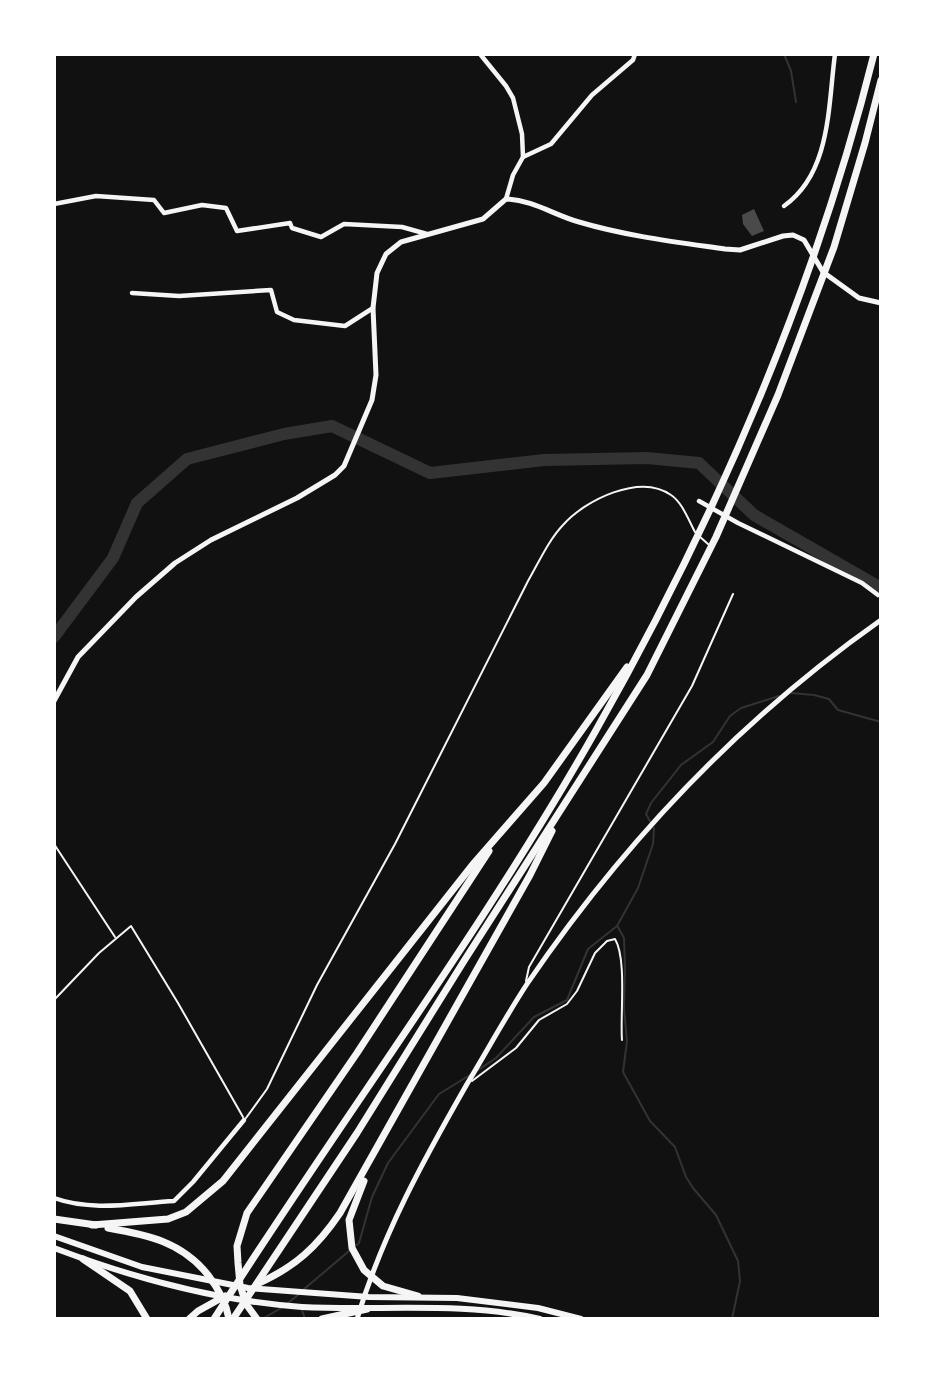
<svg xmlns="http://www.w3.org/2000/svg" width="935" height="1373" font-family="'Asap Condensed',sans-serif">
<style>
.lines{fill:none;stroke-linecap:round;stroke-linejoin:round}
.stream{stroke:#333;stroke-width:2}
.river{stroke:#333;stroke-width:12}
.building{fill:#4a4a4a}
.service{stroke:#f5f5f5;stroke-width:2}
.minor{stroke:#f5f5f5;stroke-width:4.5}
.tertiary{stroke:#f5f5f5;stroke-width:5}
.secondary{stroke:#f5f5f5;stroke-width:6}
.motorway{stroke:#f5f5f5;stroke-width:7}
</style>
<rect width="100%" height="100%" fill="#111"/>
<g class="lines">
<g class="stream">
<path d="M784 54 791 71 796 102"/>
<path d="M791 693 814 695 829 699 838 710 881 722"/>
<path d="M651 823 646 814 651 803 681 765 713 742 730 716 741 708 779 696"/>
<path d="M618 927 624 938 625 968 624 1008 627 1041 623 1072 650 1121 675 1147 686 1177 693 1188 716 1215 738 1261 740 1281 732 1319"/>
<path d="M478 1070 496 1058 534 1017 567 1000 588 949 617 926 638 888 653 844 654 828"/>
<path d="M354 1247 359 1243 372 1197 388 1163 439 1094 470 1075"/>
<path d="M303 1290 349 1251"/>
<path d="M287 1304 299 1294"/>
<path d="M302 1310 305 1319"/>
<path d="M262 1319 283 1307"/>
</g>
<path class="river" d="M54 637 113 558 137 503 187 459 284 434 332 426 430 473 544 460 647 458 699 463 754 515 881 588"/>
</g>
<path class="building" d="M754 209 764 231 752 236 743 224 742 215Z"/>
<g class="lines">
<g class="service">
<path d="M699 536 708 544"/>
<path d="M54 844 115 937"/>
<path d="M526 981 529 967 692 686 733 594"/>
<path d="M54 1000 99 953 131 926 178 1003 243 1117"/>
<path d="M472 1081 516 1048 539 1020 567 1004 577 991 595 953 607 941 615 939C627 959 620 1014 622 1040"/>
<path d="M246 1118 267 1089 317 985 395 844 528 581C539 562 548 541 563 525 585 500 640 473 671 495 682 502 689 521 695 532"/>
</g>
<g class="minor">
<path d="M480 54 506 86 513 98 522 134 523 157 513 175 506 199"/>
<path d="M523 157 551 144 592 95 633 60 635 54"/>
<path d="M54 204 96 196 154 200 164 213 202 205 226 208 237 231 290 223 292 228 321 237 344 224 402 227 427 234"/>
<path d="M784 206C831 173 828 106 835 54"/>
<path d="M132 293 179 296 271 290 277 312 294 320 345 326 373 308"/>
<path d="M699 501 738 523 862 583 878 595"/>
<path d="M54 1198C93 1212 134 1203 174 1201L193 1182 244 1120"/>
</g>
<g class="tertiary">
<path d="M54 701 78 657 136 597 175 563 211 540 297 498 335 475 344 466 372 400 376 375 373 308 377 273 386 254 401 242 483 219 506 199C533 200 554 215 579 222 626 236 676 242 725 249L740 250 783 236 793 235 804 240 823 272 859 298 881 303"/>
<path d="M357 1319C383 1233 423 1161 467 1084 487 1051 506 1016 527 984 623 843 742 718 881 620"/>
</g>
<g class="secondary">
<path d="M54 1236 142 1267 248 1288 369 1297 457 1298 538 1308 581 1319"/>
<path d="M54 1248C133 1278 217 1301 302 1307 381 1311 462 1301 540 1319"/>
</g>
<g class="motorway">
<path d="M364 1181 349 1220 352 1248 364 1270 383 1286 418 1296"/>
<path d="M54 1219 96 1225"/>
<path d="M92 1225 168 1219 186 1212 223 1181 474 863 544 783 627 667"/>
<path d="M108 1228C148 1235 182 1242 208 1275 218 1288 226 1302 229 1319"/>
<path d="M83 1259 130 1291 147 1319"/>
<path d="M257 1284C295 1267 317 1247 340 1213L530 875 552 831"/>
<path d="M189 1319 198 1311 225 1296"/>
<path d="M214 1319C339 1122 480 935 595 732 717 517 814 294 874 54"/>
<path d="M233 1319 357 1133 464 961 647 675 716 537 778 395 834 247 865 143 881 80"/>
<path d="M257 1319 246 1304 240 1285 238 1263 237 1246 247 1213 357 1053 489 851"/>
<path d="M322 1319 367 1309"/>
</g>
</g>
<rect width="935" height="1373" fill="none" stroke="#ffffff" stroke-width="112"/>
</svg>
